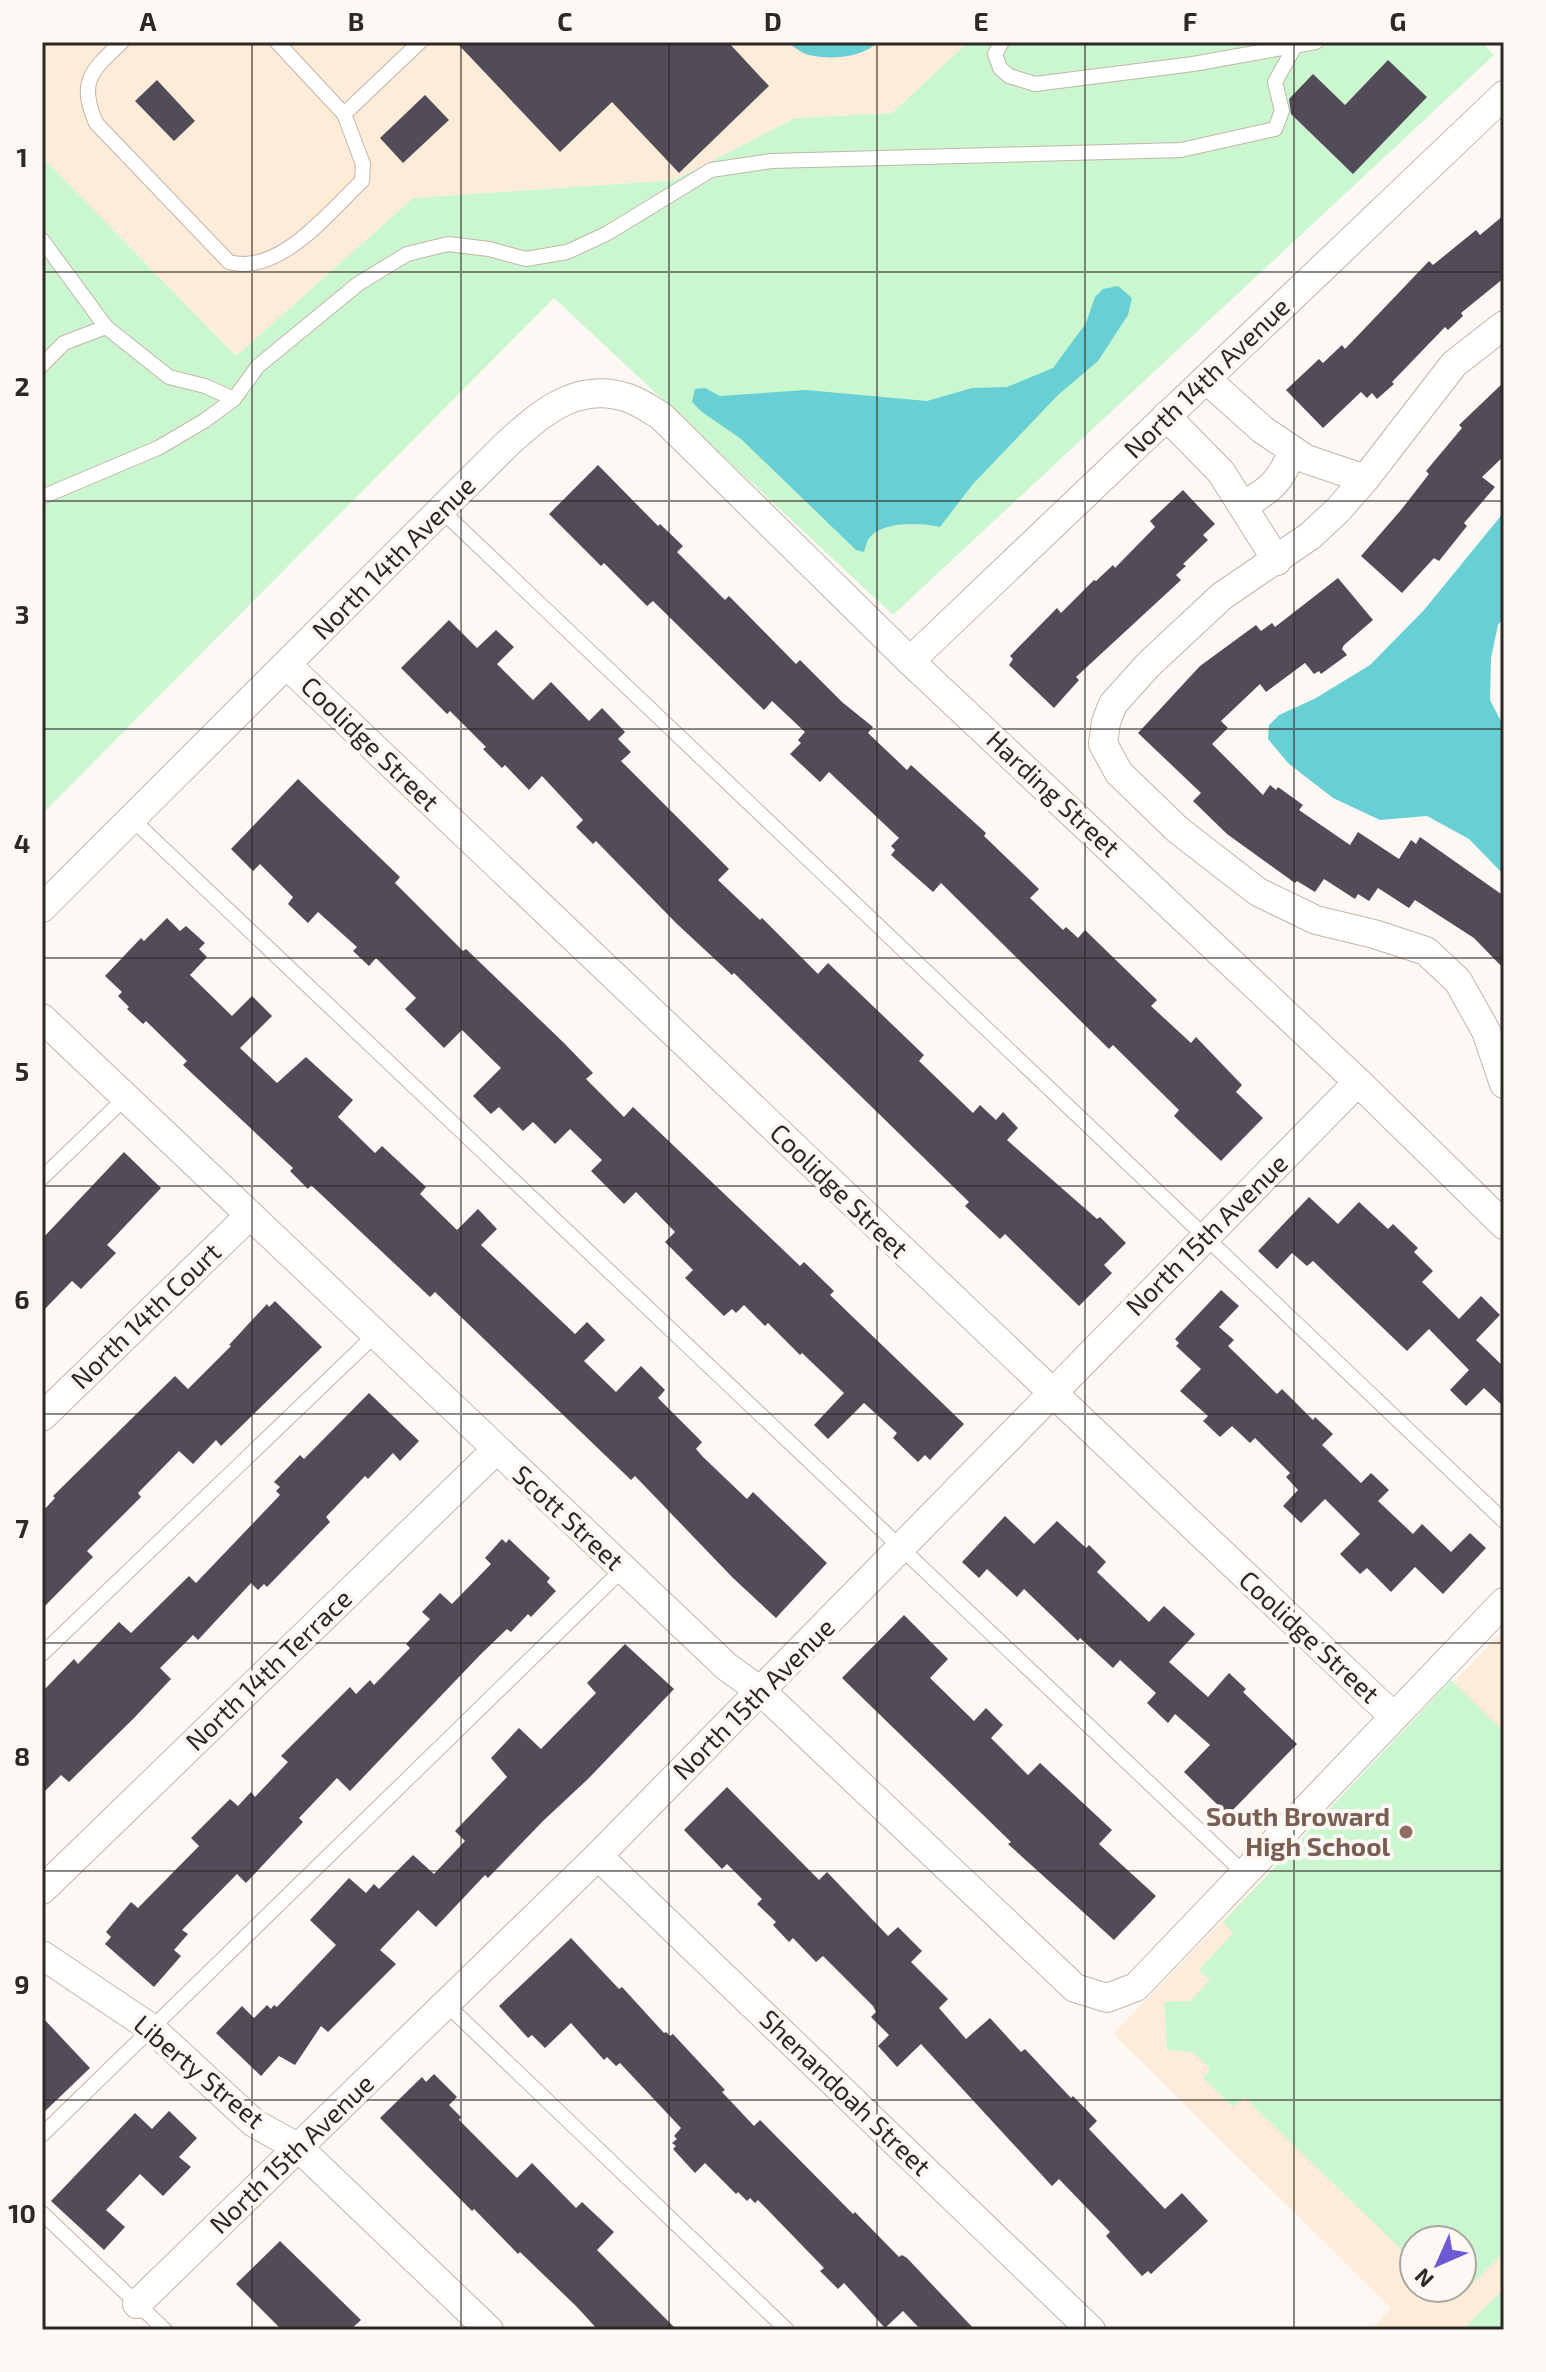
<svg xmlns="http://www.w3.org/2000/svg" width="1546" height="2372" font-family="'Exo 2',sans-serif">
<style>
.built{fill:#feebd8;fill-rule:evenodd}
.green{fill:#cbf7d0}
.water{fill:#68d0d5}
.building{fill:#524b58}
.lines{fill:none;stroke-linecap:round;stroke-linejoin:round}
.service-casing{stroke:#c2b5a8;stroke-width:16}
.minor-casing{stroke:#c2b5a8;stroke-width:30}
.service{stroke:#fff;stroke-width:14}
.minor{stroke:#fff;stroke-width:28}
.grid{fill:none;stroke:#2d2823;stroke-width:2;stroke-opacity:0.55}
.education-dot{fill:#8d6e63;stroke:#fdf8f3;stroke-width:3}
.labels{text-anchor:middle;stroke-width:8;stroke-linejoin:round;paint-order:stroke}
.street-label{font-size:26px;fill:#2d2823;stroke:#fdf8f3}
.education-label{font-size:26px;font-weight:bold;fill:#785e54;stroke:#fdf8f3;text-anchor:end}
.neatline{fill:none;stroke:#2d2823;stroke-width:3}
.grid-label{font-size:26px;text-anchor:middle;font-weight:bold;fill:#2d2823}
</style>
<rect width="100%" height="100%" fill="#fdf8f3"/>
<g class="built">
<path d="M42 42H968L892 113 795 118 675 180 413 198 236 356 42 157Z"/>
<path d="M1504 1630V2330H1371L1391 2308 1113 2034ZM1414 2240H1462V2288H1414Z"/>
</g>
<g class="green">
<path d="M968 42H1482L1494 55 893 615 554 298 42 814V157L236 356 413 198 675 180 795 118 892 113Z"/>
<path d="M1451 1680 1504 1732V2252L1455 2301 1441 2288H1462V2240H1414V2262L1244 2097 1233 2107 1203 2078 1210 2069 1193 2052 1167 2050 1164 2002 1190 2001 1210 1980 1199 1970 1233 1933 1223 1922Z"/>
<path d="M1504 2289V2330H1462Z"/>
</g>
<g class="water">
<path d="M786 42H878C862 58 831 60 809 55 801 53 793 46 786 42Z"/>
<path d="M1118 286 1132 298 1128 315 1098 361 1058 395 973 484 940 527C921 523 888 521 872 535 867 539 866 546 864 552L856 550 741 439 702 412 692 402 695 389 705 388 720 396 806 390 927 401 972 388 1007 387 1053 368 1086 323 1095 297 1103 289Z"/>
<path d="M1504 512V617L1498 625 1491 658 1490 700 1504 727V875L1469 839 1427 816 1380 820 1333 798 1289 764 1268 739 1269 725 1279 715 1316 698 1370 665 1424 610Z"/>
</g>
<g class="building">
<path d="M456 42H728L769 86 679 173 612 102 560 152Z"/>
<path d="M1388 60 1427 97 1353 174 1291 114 1289 99 1313 74 1345 105Z"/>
<path d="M157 80 195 121 174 141 135 101Z"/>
<path d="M425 95 449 120 403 163 380 138Z"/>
<path d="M1504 215V278L1461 313 1463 316 1448 330 1445 327 1392 382 1394 384 1377 399 1372 393 1367 398 1361 392 1323 428 1286 390 1319 359 1323 363 1342 345 1345 349 1429 261 1433 265 1476 230 1480 235Z"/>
<path d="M1504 382V456L1482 477 1495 487 1464 523 1467 526 1439 561 1434 558 1402 593 1361 556 1401 510 1429 474 1426 471 1462 428 1459 425Z"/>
<path d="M598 465 658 526 660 524 683 546 677 552 725 600 729 596 796 664 800 660 842 702 873 727 868 733 907 770 911 765 986 833 984 836 1039 889 1030 898 1063 930 1066 927 1078 938 1085 930 1157 1000 1151 1006 1191 1043 1196 1037 1242 1085 1236 1092 1263 1118 1221 1161 1174 1116 1179 1110 1113 1045 1109 1049 941 883 933 892 891 855 895 850 891 846 899 838 829 772 820 782 790 754 801 743 798 740 805 732 772 701 764 710 653 601 647 606 604 563 601 566 549 514Z"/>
<path d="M1183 490 1215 524 1203 535 1208 540 1183 564 1186 566 1176 575 1181 580 1076 677 1079 680 1054 708 1009 665 1013 659 1010 656 1057 608 1061 613 1094 580 1096 581 1113 565 1115 568 1155 527 1150 521Z"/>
<path d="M1338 578 1373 620 1344 645 1342 649 1347 655 1321 674 1319 671 1314 674 1305 663 1266 692 1260 684 1221 721 1228 728 1212 744 1263 795 1270 785 1276 790 1278 787 1303 805 1299 810 1350 845 1358 832 1399 859 1411 840 1416 844 1420 837 1504 896V969L1474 938 1415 900 1409 908 1378 888 1369 901 1358 894 1355 899 1324 879 1315 892 1297 881 1295 883 1227 834 1193 801 1201 793 1138 733 1200 666 1256 625 1261 631 1272 623 1275 627Z"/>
<path d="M449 620 477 648 496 630 514 647 497 664 533 700 551 682 589 721 602 708 625 732 618 739 631 752 621 761 729 869 718 880 760 920 762 918 818 974 828 963 924 1055 919 1061 973 1113 980 1105 996 1120 1003 1112 1018 1128 1007 1140 1097 1219 1100 1217 1126 1243 1104 1265 1112 1273 1079 1306 1005 1234 1000 1239 965 1206 969 1202 876 1111 734 973 732 975 676 923 596 841 593 844 576 827 583 820 542 776 529 790 505 765 502 768 483 749 486 747 450 711 447 714 401 668Z"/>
<path d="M298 779 400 877 395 883 463 951 466 949 563 1042 593 1073 586 1079 624 1117 633 1107 800 1266 804 1262 834 1291 830 1295 964 1424 930 1460 925 1455 918 1462 893 1438 897 1433 864 1403 828 1439 814 1425 844 1393 802 1353 800 1355 768 1323 765 1326 744 1305 736 1313 732 1309 724 1316 685 1278 693 1270 665 1242 675 1232 636 1192 624 1204 591 1171 602 1160 570 1129 555 1144 533 1122 523 1131 499 1107 491 1114 473 1096 501 1068 462 1030 444 1048 405 1009 416 998 376 958 369 966 353 951 357 947 318 912 308 923 288 904 293 897 260 864 253 871 231 849Z"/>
<path d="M167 918 180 931 186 926 205 943 199 949 207 957 190 975 232 1016 252 996 272 1016 240 1048 277 1083 306 1057 353 1100 338 1117 375 1153 382 1146 426 1187 420 1194 457 1230 478 1209 497 1229 481 1245 575 1334 587 1322 605 1340 584 1361 616 1392 641 1366 665 1390 658 1398 702 1442 696 1449 703 1457 747 1499 753 1492 827 1563 776 1618 733 1578 635 1476 631 1480 435 1292 430 1297 311 1185 308 1189 290 1171 293 1168 183 1065 187 1061 146 1021 143 1024 127 1009 129 1007 118 996 122 992 105 976 141 938 144 941Z"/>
<path d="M124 1152 161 1188 107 1245 116 1253 81 1289 72 1281 42 1312V1239Z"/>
<path d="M1309 1197 1338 1224 1359 1202 1388 1229 1393 1224 1418 1248 1414 1252 1433 1271 1422 1282 1459 1319 1481 1296 1500 1315 1476 1340 1504 1367V1407L1484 1388 1466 1406 1450 1390 1469 1370 1429 1329 1407 1351 1313 1261 1307 1266 1292 1253 1277 1269 1258 1251Z"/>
<path d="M1221 1290 1239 1306 1219 1327 1234 1340 1228 1346 1277 1394 1282 1389 1313 1420 1315 1417 1333 1434 1322 1445 1361 1483 1371 1473 1389 1490 1378 1501 1413 1534 1422 1524 1451 1552 1470 1533 1486 1548 1443 1594 1415 1567 1391 1592 1367 1568 1360 1574 1340 1554 1360 1534 1325 1499 1301 1523 1283 1506 1298 1490 1286 1477 1290 1473 1255 1438 1250 1443 1232 1426 1220 1437 1203 1421 1208 1416 1180 1391 1201 1369 1176 1346 1179 1343 1175 1339Z"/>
<path d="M275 1301 322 1347 221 1446 216 1440 193 1464 179 1451 138 1493 141 1497 87 1551 93 1557 42 1609V1512L55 1498 53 1496 175 1376 188 1389 231 1346 229 1345 267 1304 269 1307Z"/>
<path d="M369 1393 419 1441 400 1461 393 1453 368 1479 365 1476 326 1517 330 1522 267 1587 264 1584 258 1590 251 1583 198 1640 193 1635 160 1668 171 1679 134 1718 69 1782 61 1775 42 1794V1692L74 1659 78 1664 119 1622 131 1633 189 1576 196 1583 280 1495 276 1491 280 1487 274 1482 300 1455 304 1459Z"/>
<path d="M1005 1516 1034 1544 1057 1521 1086 1548 1089 1545 1106 1562 1097 1572 1149 1622 1164 1606 1195 1634 1169 1662 1208 1697 1229 1673 1246 1689 1243 1692 1297 1744 1228 1815 1184 1772 1210 1745 1175 1714 1168 1723 1147 1703 1156 1693 1120 1660 1113 1668 1080 1638 1078 1641 1024 1589 1017 1597 987 1569 979 1578 962 1562Z"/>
<path d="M502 1539 506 1543 509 1539 550 1578 547 1582 556 1591 531 1617 528 1614 511 1632 507 1629 480 1655 350 1791 337 1778 299 1818 303 1822 246 1883 237 1874 182 1930 188 1934 174 1950 181 1956 154 1987 105 1944 111 1937 106 1932 131 1902 138 1908 199 1846 191 1838 230 1799 238 1806 251 1792 255 1797 288 1762 281 1756 350 1687 356 1694 370 1680 374 1685 410 1648 406 1644 430 1619 422 1612 440 1593 452 1604 491 1564 485 1558Z"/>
<path d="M904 1615 948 1659 930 1678 974 1721 986 1708 1003 1725 991 1738 1028 1775 1040 1763 1112 1830 1099 1844 1156 1896 1114 1940 1008 1844 1011 1842 842 1678Z"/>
<path d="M625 1644 674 1689 589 1778 543 1821 488 1878 485 1875 436 1927 418 1910 380 1950 396 1964 328 2032 321 2026 295 2065 279 2056 261 2076 216 2033 242 2006 254 2018 267 2005 271 2009 274 2005 277 2007 336 1945 310 1920 349 1878 366 1893 374 1884 379 1889 413 1855 434 1874 465 1841 455 1831 507 1777 491 1758 519 1728 541 1749 596 1693 587 1683Z"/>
<path d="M727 1787 819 1880 827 1872 888 1936 898 1927 922 1951 911 1962 948 1999 939 2008 966 2039 990 2018 1021 2052 1025 2049 1071 2098 1073 2096 1097 2121 1089 2129 1165 2209 1182 2193 1208 2221 1151 2274 1148 2271 1142 2276 1106 2236 1110 2232 1059 2179 1052 2186 921 2044 897 2067 878 2046 889 2035 871 2017 876 2012 873 2006 823 1956 816 1962 793 1938 789 1942 773 1925 776 1922 757 1904 762 1899 727 1864 722 1869 684 1830Z"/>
<path d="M571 1938 619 1989 622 1987 664 2033 666 2032 670 2036 673 2034 725 2090 722 2092 754 2126 760 2120 853 2214 855 2212 899 2257 902 2255 907 2258 975 2330H921L903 2311 885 2328 844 2283 838 2289 820 2271 824 2268 758 2200 755 2203 750 2198 747 2201 738 2192 736 2194 705 2163 695 2173 673 2149 676 2146 672 2143 677 2139 674 2136 681 2128 620 2063 616 2066 607 2057 604 2060 571 2023 545 2048 532 2035 528 2038 499 2006Z"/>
<path d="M42 2017 90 2068 42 2114Z"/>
<path d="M434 2074 457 2097 449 2105 461 2117 459 2120 517 2178 532 2163 576 2208 582 2202 614 2232 597 2250 677 2330H598L577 2307 520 2252 518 2254 474 2209 472 2211 380 2118 422 2077 426 2082Z"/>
<path d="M169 2111 197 2138 179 2157 191 2167 163 2196 140 2174 106 2210 125 2227 104 2250 51 2201 135 2113 152 2129Z"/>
<path d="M280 2241 361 2320 350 2330H282L236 2284Z"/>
</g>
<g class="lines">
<g class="service-casing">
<g id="service">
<path d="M122 42C91 71 78 81 96 123L229 262C279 276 329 212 362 181L363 164 344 114"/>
<path d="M277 42 344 114 420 42"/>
<path d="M1002 42 995 54 1000 68 1009 76 1035 84 1193 64 1316 42"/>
<path d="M42 240 106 327"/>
<path d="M42 365 64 343 106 327 169 377 205 386 234 399"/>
<path d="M42 497 158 448 204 421 234 399 258 366 358 284 407 254 448 244 489 249 526 259 567 252 606 234 711 170 771 161 1181 150 1275 129 1282 111 1275 82 1294 48"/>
<path d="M441 510 1504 1521"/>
<path d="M132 819 1244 1873"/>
<path d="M42 1178 126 1097"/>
<path d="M42 1654 375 1335"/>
<path d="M446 2004 787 2330"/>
<path d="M42 2135 623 1569"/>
<path d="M42 2213 165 2330"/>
</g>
</g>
<g class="minor-casing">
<g id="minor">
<path d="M1504 325 1454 364 1365 479 1338 510 1310 536 1222 596 1149 664 1113 704 1106 722 1103 744 1119 773 1178 830 1258 892 1316 920 1374 934 1426 951 1458 981 1486 1031 1504 1084"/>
<path d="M1206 379 1263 430 1306 459 1365 479"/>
<path d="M1166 416 1221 472 1277 561"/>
<path d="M1244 505C1272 489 1280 481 1293 451"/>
<path d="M910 661 1504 95"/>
<path d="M287 665 1393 1716"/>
<path d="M42 908 507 444C542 412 578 381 628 398 640 402 651 410 661 416L910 661 1358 1082 1504 1225"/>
<path d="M42 1018 727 1667 762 1692 1075 1988 1107 1998 1136 1987 1504 1602"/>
<path d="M42 1417 250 1215"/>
<path d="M598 1856 1091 2330"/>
<path d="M42 1890 496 1450"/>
<path d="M42 1955 151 2028 254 2123 299 2148 489 2330"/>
<path d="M137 2304 598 1856 1358 1082"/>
</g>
</g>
<use href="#service" class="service"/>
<use href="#minor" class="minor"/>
</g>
<path class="grid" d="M252 42V2330M461 42V2330M669 42V2330M877 42V2330M1085 42V2330M1294 42V2330M42 272H1504M42 501H1504M42 729H1504M42 958H1504M42 1186H1504M42 1414H1504M42 1643H1504M42 1871H1504M42 2100H1504"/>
<circle class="education-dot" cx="1406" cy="1832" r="8"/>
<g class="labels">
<g class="street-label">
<text transform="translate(1207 378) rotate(-44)" y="9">North 14th Avenue</text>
<text transform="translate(394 558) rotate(-45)" y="9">North 14th Avenue</text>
<text transform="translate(370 744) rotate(44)" y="9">Coolidge Street</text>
<text transform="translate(1053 794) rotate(43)" y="9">Harding Street</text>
<text transform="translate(839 1191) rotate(44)" y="9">Coolidge Street</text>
<text transform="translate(1207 1235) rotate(-45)" y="9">North 15th Avenue</text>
<text transform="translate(146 1316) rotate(-44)" y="9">North 14th Court</text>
<text transform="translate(568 1518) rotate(43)" y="9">Scott Street</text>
<text transform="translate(1309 1637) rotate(43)" y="9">Coolidge Street</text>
<text transform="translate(269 1670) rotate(-44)" y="9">North 14th Terrace</text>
<text transform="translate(754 1699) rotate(-45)" y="9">North 15th Avenue</text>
<text transform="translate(199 2072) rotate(40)" y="9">Liberty Street</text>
<text transform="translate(845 2093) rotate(44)" y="9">Shenandoah Street</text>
<text transform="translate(292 2154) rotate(-44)" y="9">North 15th Avenue</text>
</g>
<g class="education-label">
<text x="1390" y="1826">South Broward<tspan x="1390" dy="30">High School</tspan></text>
</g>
</g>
<rect width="1546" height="2372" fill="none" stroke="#fdf8f3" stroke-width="88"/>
<g transform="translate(1438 2264) rotate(225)"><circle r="38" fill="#fdf8f3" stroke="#aaa5a0" stroke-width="2"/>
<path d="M0-6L14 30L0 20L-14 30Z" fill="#6c59d3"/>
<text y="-12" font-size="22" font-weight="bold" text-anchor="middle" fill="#2d2823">N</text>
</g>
<rect x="44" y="44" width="1458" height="2284" class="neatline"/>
<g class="grid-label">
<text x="148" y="31">A</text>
<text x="356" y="31">B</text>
<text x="565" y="31">C</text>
<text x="773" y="31">D</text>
<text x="981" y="31">E</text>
<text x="1190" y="31">F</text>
<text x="1398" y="31">G</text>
<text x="22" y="167">1</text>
<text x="22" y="396">2</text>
<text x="22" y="624">3</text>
<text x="22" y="853">4</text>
<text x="22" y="1081">5</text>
<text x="22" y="1309">6</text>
<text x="22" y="1538">7</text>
<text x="22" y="1766">8</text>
<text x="22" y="1994">9</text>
<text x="22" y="2223">10</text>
</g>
</svg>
